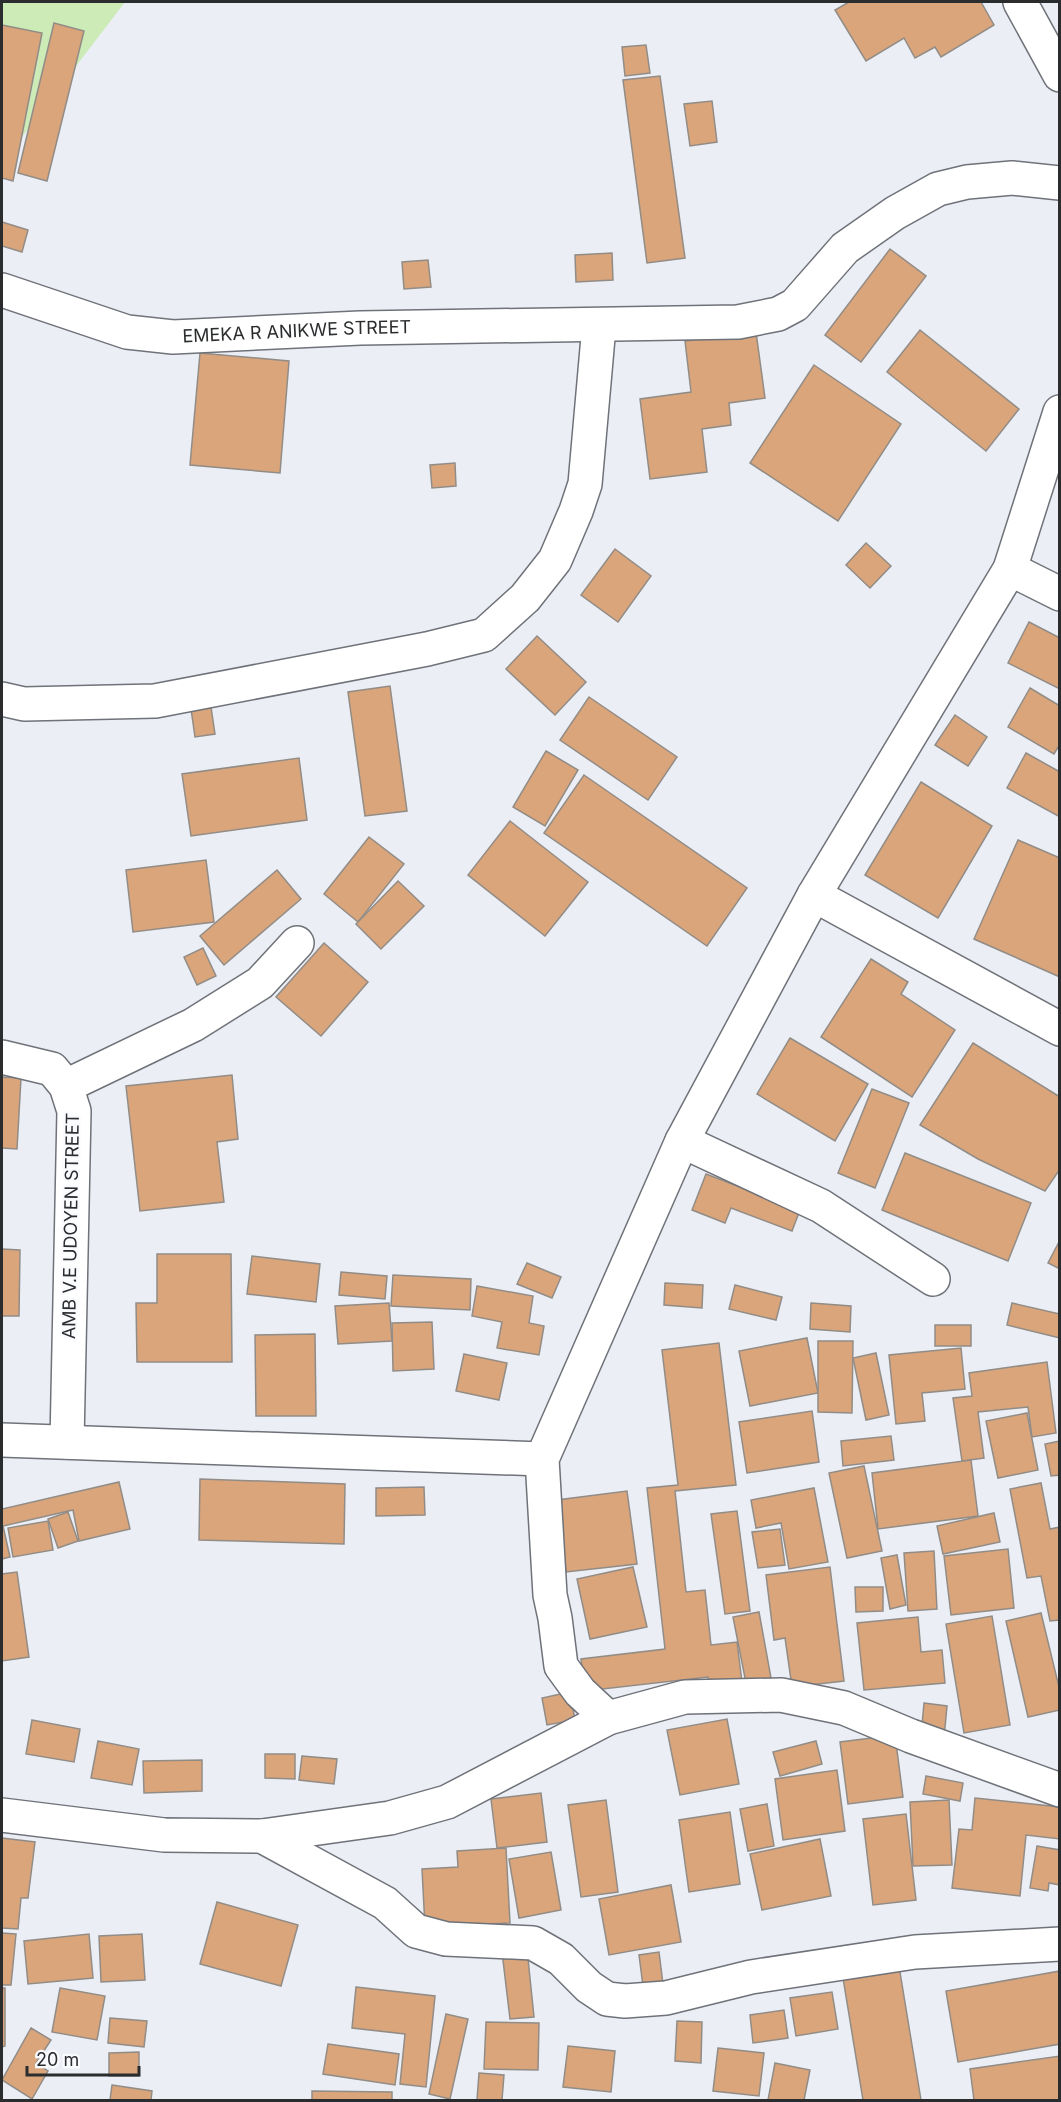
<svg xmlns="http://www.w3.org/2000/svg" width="1061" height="2102" font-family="Inter,sans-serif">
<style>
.green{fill:#ccebb7}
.building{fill:#daa57a;stroke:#928c87;stroke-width:1.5}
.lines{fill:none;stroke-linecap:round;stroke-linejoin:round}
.minor-casing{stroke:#6f7278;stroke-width:36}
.minor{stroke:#fff;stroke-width:33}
.labels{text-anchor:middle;stroke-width:5;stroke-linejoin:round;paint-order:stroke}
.street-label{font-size:18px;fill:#2a2c2e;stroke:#fafbfe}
</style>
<rect width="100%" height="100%" fill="#ebeef5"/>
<path class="green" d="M2 2H125L2 163Z"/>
<g class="building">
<path d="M849 2H981L994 25 941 57 935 47 915 58 904 38 866 61 835 10Z"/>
<path d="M54 23 84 31 47 181 18 173Z"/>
<path d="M2 25 42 33 13 181 2 178Z"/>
<path d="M646 45 650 73 625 76 622 47Z"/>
<path d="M660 76 685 258 647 263 623 80Z"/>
<path d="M712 101 717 142 690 146 684 104Z"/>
<path d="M2 222 28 230 22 252 2 246Z"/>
<path d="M890 249 926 276 861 362 825 335Z"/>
<path d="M612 253 613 280 576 282 575 255Z"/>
<path d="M428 260 431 287 404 289 402 262Z"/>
<path d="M920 330 1019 409 986 451 887 372Z"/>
<path d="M756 332 765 398 729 403 731 425 702 429 707 472 650 479 640 399 691 392 685 341Z"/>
<path d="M200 353 289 361 280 473 190 465Z"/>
<path d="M814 365 901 424 838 521 750 463Z"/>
<path d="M455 463 456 486 432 488 430 465Z"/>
<path d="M866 543 891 566 870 588 846 565Z"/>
<path d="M615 549 651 576 618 622 581 595Z"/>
<path d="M1029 622 1060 638V689L1008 663Z"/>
<path d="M537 636 586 682 555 715 506 669Z"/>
<path d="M390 686 407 811 365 816 348 692Z"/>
<path d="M1030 688 1060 706V744L1054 754 1008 727Z"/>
<path d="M589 697 677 757 648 800 560 740Z"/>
<path d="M211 707 215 734 195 737 191 709Z"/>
<path d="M955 715 987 737 968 766 935 745Z"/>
<path d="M546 751 578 770 545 826 513 807Z"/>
<path d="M1026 753 1060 772V817L1007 788Z"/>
<path d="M299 758 307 820 191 836 182 774Z"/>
<path d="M584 775 747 888 707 946 544 833Z"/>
<path d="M921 782 992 826 938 918 865 875Z"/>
<path d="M510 821 588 882 545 936 468 875Z"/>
<path d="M369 837 404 864 358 922 324 894Z"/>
<path d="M1018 840 1060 858V977L974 939Z"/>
<path d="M206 860 214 922 133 932 126 870Z"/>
<path d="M277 870 301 899 224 965 200 936Z"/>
<path d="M398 881 424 906 381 949 356 924Z"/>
<path d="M324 943 368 982 321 1036 276 997Z"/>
<path d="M203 948 216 976 197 985 184 957Z"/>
<path d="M871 959 908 982 901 994 955 1030 912 1097 821 1037Z"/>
<path d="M790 1038 868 1084 835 1141 757 1094Z"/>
<path d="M973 1043 1060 1097V1169L1045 1191 978 1159 920 1125Z"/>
<path d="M232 1075 238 1139 217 1142 224 1202 140 1211 126 1086Z"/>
<path d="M2 1077 21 1078 17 1149 2 1148Z"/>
<path d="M872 1089 909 1103 875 1188 838 1173Z"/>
<path d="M905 1153 1031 1203 1008 1261 882 1210Z"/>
<path d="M706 1174 800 1210 792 1231 731 1208 725 1223 692 1210Z"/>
<path d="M1060 1240V1269L1048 1263Z"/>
<path d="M2 1249 20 1250 19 1316H2Z"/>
<path d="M157 1254H231L232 1362H137L136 1303H157Z"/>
<path d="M252 1256 320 1264 316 1302 247 1294Z"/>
<path d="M527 1263 561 1277 552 1298 517 1284Z"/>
<path d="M341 1272 387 1276 385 1299 339 1295Z"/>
<path d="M393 1275 471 1279 470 1310 391 1306Z"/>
<path d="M665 1283 703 1285 702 1308 664 1305Z"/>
<path d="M735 1285 782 1297 776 1320 729 1309Z"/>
<path d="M477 1286 533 1296 529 1323 544 1326 539 1355 497 1348 502 1322 472 1316Z"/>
<path d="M389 1303 392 1341 338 1344 335 1306Z"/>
<path d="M811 1303 851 1306 850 1332 810 1329Z"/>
<path d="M1012 1303 1060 1314V1338L1007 1325Z"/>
<path d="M432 1322 434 1369 393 1371 392 1323Z"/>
<rect x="935" y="1325" width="36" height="21"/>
<path d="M315 1334 316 1416H256L255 1335Z"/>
<path d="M807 1338 818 1393 750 1406 739 1351Z"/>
<path d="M818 1341H853L852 1413 818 1412Z"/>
<path d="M719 1343 736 1485 675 1491 686 1592 705 1590 711 1645 737 1642 742 1682 710 1686 708 1677 585 1691 581 1659 665 1649 647 1488 678 1485 662 1350Z"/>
<path d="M961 1348 965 1389 922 1393 925 1421 896 1424 889 1355Z"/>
<path d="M876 1353 889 1415 866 1420 853 1358Z"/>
<path d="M464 1354 507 1363 499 1400 456 1391Z"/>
<path d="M1047 1362 1056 1433 1032 1437 1028 1407 978 1412 984 1458 962 1461 953 1398 972 1396 969 1373Z"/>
<path d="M812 1411 819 1462 747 1473 739 1422Z"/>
<path d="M1027 1413 1038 1470 998 1478 986 1421Z"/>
<path d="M891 1436 894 1460 843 1466 841 1441Z"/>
<path d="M1060 1441V1475L1051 1476 1045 1444Z"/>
<path d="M971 1460 978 1516 878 1529 872 1473Z"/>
<path d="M864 1466 882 1551 847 1558 829 1473Z"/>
<path d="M200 1479 345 1484 344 1544 199 1540Z"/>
<path d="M119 1482 130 1529 79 1541 73 1510 3 1526 10 1557 2 1559V1509Z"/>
<path d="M1041 1483 1050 1529 1060 1527V1620L1050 1621 1041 1576 1027 1578 1010 1489Z"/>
<path d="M424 1487 425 1515 376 1516V1488Z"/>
<path d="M814 1488 828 1562 789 1569 781 1523 756 1528 751 1500Z"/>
<path d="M627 1491 637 1564 566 1572 557 1500Z"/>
<path d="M737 1511 750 1611 725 1614 711 1514Z"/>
<path d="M68 1512 78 1541 58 1548 48 1519Z"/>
<path d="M994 1513 1000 1542 943 1554 937 1526Z"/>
<path d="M48 1521 53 1550 13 1557 8 1528Z"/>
<path d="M780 1529 785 1565 758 1568 752 1532Z"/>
<path d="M1008 1549 1014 1608 951 1615 944 1556Z"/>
<path d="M934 1551 937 1609 908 1611 904 1553Z"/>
<path d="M897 1555 906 1605 890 1609 881 1558Z"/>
<path d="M633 1567 647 1627 590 1639 577 1579Z"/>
<path d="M830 1567 844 1681 792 1687 785 1638 774 1640 766 1575Z"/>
<path d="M17 1572 29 1657 2 1661V1574Z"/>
<path d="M855 1587H883V1611L856 1612Z"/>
<path d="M759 1612 771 1678 746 1683 733 1617Z"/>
<path d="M1041 1613 1060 1691V1710L1028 1717 1006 1621Z"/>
<path d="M992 1616 1010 1725 964 1733 946 1624Z"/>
<path d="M918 1617 921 1652 942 1650 945 1683 864 1690 857 1623Z"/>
<path d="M570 1692 575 1720 547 1725 542 1698Z"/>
<path d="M924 1703 947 1706 944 1738 921 1736Z"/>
<path d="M727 1719 739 1784 680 1795 667 1730Z"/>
<path d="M32 1720 80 1729 74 1762 26 1754Z"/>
<path d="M895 1735 903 1797 848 1804 840 1742Z"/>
<path d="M98 1741 139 1749 132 1785 91 1778Z"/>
<path d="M816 1741 822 1764 780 1776 773 1752Z"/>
<path d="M265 1754H295V1779L265 1778Z"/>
<path d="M302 1756 337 1759 334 1784 299 1780Z"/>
<path d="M202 1760V1791L144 1793 143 1761Z"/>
<path d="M837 1770 845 1831 783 1840 775 1779Z"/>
<path d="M926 1776 963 1783 960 1801 923 1794Z"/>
<path d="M541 1793 547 1842 497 1848 491 1799Z"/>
<path d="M975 1798 1060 1807V1839L1026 1835 1020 1896 952 1888 959 1829 972 1830Z"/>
<path d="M606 1800 618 1892 581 1897 568 1805Z"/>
<path d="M949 1800 952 1865 913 1866 910 1802Z"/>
<path d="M767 1804 774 1846 748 1851 740 1809Z"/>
<path d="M730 1812 740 1884 689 1892 679 1820Z"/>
<path d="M906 1814 916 1900 873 1905 863 1819Z"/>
<path d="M2 1838 35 1842 28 1898H21L18 1929 2 1928Z"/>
<path d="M820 1839 831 1896 762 1910 750 1854Z"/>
<path d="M1037 1846 1060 1850V1885L1049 1883 1048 1891 1030 1888Z"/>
<path d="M506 1848 510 1923 425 1927 422 1869 458 1867 457 1851Z"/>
<path d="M551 1852 561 1910 519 1918 509 1859Z"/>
<path d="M671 1885 681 1942 609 1955 599 1899Z"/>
<path d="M217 1902 298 1925 281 1986 200 1964Z"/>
<path d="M2 1933 16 1934 11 1985H2Z"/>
<path d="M89 1934 93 1978 28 1984 24 1941Z"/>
<path d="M142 1934 145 1980 101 1982 99 1936Z"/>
<path d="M527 1949 534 2017 510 2019 502 1952Z"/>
<path d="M659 1952 664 1992 644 1994 639 1955Z"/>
<path d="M899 1966 921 2100H863L842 1972Z"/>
<path d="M1060 1971V2044L958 2062 946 1991Z"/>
<path d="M356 1987 435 1996 426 2087 400 2084 405 2034 352 2028Z"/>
<path d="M2 1988H5V2046L2 2047Z"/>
<path d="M60 1988 105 1996 97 2040 52 2032Z"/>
<path d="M832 1992 838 2029 796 2036 790 1998Z"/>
<path d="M784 2010 788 2038 753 2043 750 2015Z"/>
<path d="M446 2014 468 2019 450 2099 429 2094Z"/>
<path d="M110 2018 147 2021 144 2047 108 2043Z"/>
<path d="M677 2021 702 2022 701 2063 675 2061Z"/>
<path d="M486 2022 539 2023 538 2070 484 2069Z"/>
<path d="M31 2028 51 2040 36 2063 48 2071 32 2099 2 2080Z"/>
<path d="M328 2044 399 2054 395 2085 323 2074Z"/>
<path d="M568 2046 615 2051 611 2092 563 2087Z"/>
<path d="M718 2048 764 2053 759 2096 713 2091Z"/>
<path d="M139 2052V2076H109V2053Z"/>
<path d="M1060 2056V2100H974L970 2069Z"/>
<path d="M775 2063 810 2070 804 2100H768Z"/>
<path d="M479 2073 504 2075 502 2100H477Z"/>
<path d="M112 2085 152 2091 151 2100H110Z"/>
<path d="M312 2091 392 2092V2100H312Z"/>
</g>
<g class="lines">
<g class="minor-casing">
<g id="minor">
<path d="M1020 2 1060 75"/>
<path id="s1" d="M2 290 127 332 173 337 360 328 738 322 778 314 795 305 845 248 895 213 938 189 967 182 1012 178 1060 183"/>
<path d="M1010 569 1060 594"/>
<path d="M2 699 24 704 155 701 427 649 484 635 525 598 555 560 576 511 585 484 599 326"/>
<path d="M814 895 1060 1029"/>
<path d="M2 1057 52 1069 66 1086 74 1111 67 1442"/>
<path d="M66 1086 193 1025 260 983 297 943"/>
<path d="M682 1141 821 1206 933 1279"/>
<path d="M2 1440 542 1459"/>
<path d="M608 1718 580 1692 561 1666 555 1618 550 1595 542 1459 682 1141 814 895 1010 569 1060 412"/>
<path d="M2 1815 164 1835 262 1836 390 1818 447 1802 608 1718 685 1697 781 1695 844 1708 911 1736 1060 1790"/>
<path d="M262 1836 385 1903 416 1931 446 1939 533 1943 561 1959 589 1987 607 1999 625 2001 666 1998 751 1977 915 1952 1060 1944"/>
</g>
</g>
<use href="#minor" class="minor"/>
</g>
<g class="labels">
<g class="street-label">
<text dy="6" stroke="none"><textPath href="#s1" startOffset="302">EMEKA R ANIKWE STREET</textPath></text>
<text transform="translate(71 1226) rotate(-89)" y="6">AMB V.E UDOYEN STREET</text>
</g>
</g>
<rect width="1061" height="2102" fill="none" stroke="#2a2c2e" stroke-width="6"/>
<path d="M27 2066v9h112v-9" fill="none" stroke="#2a2c2e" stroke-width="3"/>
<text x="36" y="2066" font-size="18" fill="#2a2c2e" stroke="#fafbfe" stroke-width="4.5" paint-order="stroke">20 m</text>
</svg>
